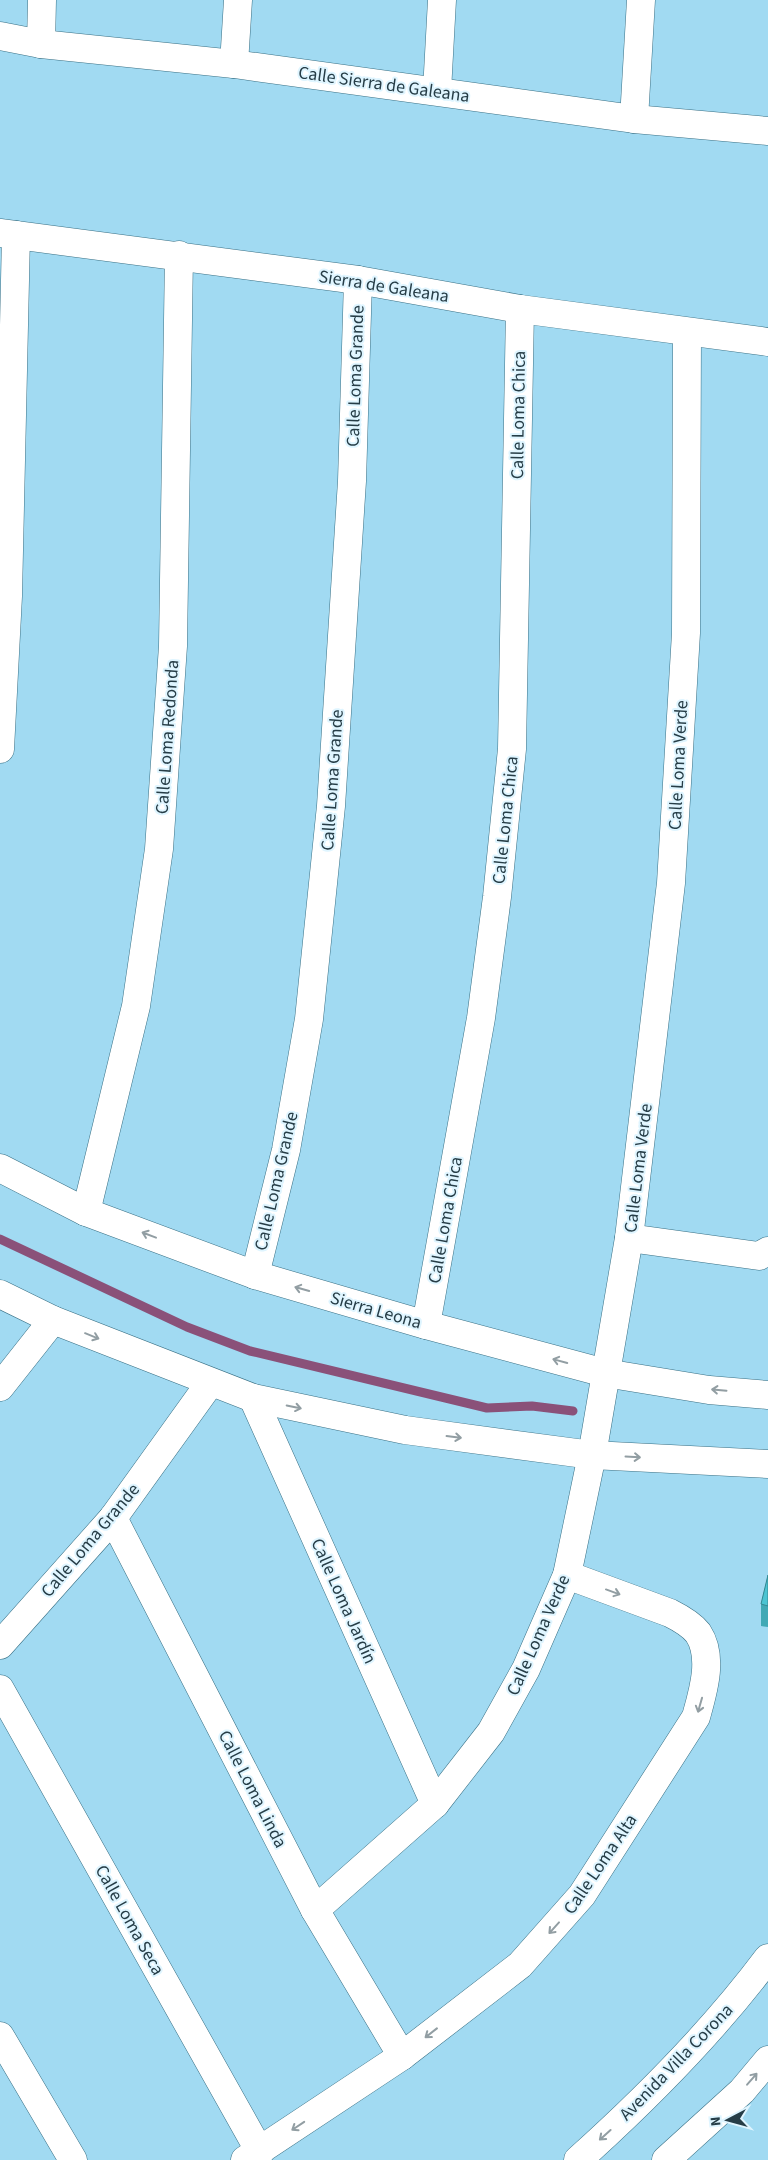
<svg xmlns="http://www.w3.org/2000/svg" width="768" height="2160" font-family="'Source Sans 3',sans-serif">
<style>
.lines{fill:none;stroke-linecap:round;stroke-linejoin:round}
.stream{stroke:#8a5179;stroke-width:9}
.street-casing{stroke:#397085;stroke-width:29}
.secondary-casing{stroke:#397085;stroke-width:29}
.street{stroke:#fff;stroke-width:28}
.secondary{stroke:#fff;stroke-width:28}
.wall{fill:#41a9b5}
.building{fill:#4cc4d2;stroke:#358993}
.oneway{stroke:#929ea3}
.labels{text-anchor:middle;stroke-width:4;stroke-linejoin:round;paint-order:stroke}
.street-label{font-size:18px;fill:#263d47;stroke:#dff5ff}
</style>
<rect width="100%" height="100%" fill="#a1daf2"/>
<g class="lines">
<path class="stream" d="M0 1239 187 1327 250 1351 487 1408 532 1406 573 1411"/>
<g class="street-casing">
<g id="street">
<path d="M0 36 41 44 234 64 634 119 768 131"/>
<path d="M41 44 42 0"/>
<path d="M234 64 238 0"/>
<path d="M437 91 442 0"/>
<path d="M634 119 641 0"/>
<path d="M0 233 358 280 520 309 768 342"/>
<path d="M0 749 8 596 16 235"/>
<path d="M0 1168 86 1212 255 1275 426 1325 605 1373 709 1390 768 1395"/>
<path d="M86 1212 136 1006 159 849 173 646 179 255"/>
<path d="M629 1238 759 1256 768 1251"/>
<path d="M255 1275 286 1150 309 1019 331 806 352 481 358 280"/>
<path d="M0 1294 53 1320 253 1398 405 1430 592 1455 768 1464"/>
<path d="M426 1325 481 1018 497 897 512 749 520 309"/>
<path d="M0 1387 53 1320"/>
<path d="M253 1398 435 1804"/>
<path d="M113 1518 315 1910 402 2056"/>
<path d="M0 1645 113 1518 210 1383"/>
<path d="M0 1689 260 2152"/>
<path d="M315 1910 435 1804 491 1732 526 1669 567 1575 592 1455 629 1238 671 883 686 633 687 332"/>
<path d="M0 2036 73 2160"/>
<path d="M245 2160 402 2056 520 1965 582 1895 696 1717C703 1692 714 1657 698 1633 691 1624 680 1618 670 1613L567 1575"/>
</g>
</g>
<g class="secondary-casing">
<g id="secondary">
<path d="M578 2160C647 2098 712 2033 768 1958"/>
<path d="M666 2160 742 2091 768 2060"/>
</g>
</g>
<use href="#street" class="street"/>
<use href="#secondary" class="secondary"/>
</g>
<path class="wall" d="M768 1575V1627L761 1626V1604Z"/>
<path class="building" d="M768 1575V1606L761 1604Z"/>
<defs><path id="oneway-shaft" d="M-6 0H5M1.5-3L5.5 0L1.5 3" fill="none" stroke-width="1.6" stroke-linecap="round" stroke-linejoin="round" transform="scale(1.25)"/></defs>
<g class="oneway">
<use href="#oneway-shaft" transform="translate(149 1235) rotate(-159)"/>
<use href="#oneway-shaft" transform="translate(302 1289) rotate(-164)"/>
<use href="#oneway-shaft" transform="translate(92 1336) rotate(22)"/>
<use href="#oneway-shaft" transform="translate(560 1361) rotate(-165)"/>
<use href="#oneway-shaft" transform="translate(719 1390) rotate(-175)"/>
<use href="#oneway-shaft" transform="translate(294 1407) rotate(12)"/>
<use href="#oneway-shaft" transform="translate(454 1437) rotate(7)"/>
<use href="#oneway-shaft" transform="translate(633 1457) rotate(3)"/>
<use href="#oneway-shaft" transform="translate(613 1592) rotate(20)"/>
<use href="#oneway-shaft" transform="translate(700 1705) rotate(106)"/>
<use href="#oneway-shaft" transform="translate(554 1928) rotate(132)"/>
<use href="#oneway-shaft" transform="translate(431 2033) rotate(142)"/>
<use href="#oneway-shaft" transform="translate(752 2079) rotate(-49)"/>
<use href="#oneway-shaft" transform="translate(298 2126) rotate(146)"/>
<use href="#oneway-shaft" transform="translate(605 2135) rotate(138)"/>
</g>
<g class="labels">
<g class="street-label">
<text transform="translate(384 84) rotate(8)" y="6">Calle Sierra de Galeana</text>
<text transform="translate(384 286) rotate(9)" y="6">Sierra de Galeana</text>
<text transform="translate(355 376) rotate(-88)" y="6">Calle Loma Grande</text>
<text transform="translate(518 415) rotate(-89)" y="6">Calle Loma Chica</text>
<text transform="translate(167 737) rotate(-86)" y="6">Calle Loma Redonda</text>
<text transform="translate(678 765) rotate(-87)" y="6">Calle Loma Verde</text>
<text transform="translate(332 780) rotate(-86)" y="6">Calle Loma Grande</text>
<text transform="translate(505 820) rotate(-84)" y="6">Calle Loma Chica</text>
<text transform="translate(638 1168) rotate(-83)" y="6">Calle Loma Verde</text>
<text transform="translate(276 1181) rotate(-77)" y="6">Calle Loma Grande</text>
<text transform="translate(445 1220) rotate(-80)" y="6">Calle Loma Chica</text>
<text transform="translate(376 1310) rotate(16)" y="6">Sierra Leona</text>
<text transform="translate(90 1540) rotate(-50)" y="6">Calle Loma Grande</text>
<text transform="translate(344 1601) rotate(66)" y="6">Calle Loma Jardín</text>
<text transform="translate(538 1635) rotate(-66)" y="6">Calle Loma Verde</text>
<text transform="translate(253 1789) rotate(63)" y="6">Calle Loma Linda</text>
<text transform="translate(600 1864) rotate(-56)" y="6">Calle Loma Alta</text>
<text transform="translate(130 1920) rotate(61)" y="6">Calle Loma Seca</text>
<text transform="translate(676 2062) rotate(-46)" y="6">Avenida Villa Corona</text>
</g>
</g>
<g transform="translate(728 2120) rotate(264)" stroke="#dff5ff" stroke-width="4" paint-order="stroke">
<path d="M0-4L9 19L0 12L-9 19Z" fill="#263d47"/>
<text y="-8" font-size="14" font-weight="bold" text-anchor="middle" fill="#263d47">N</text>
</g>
</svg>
